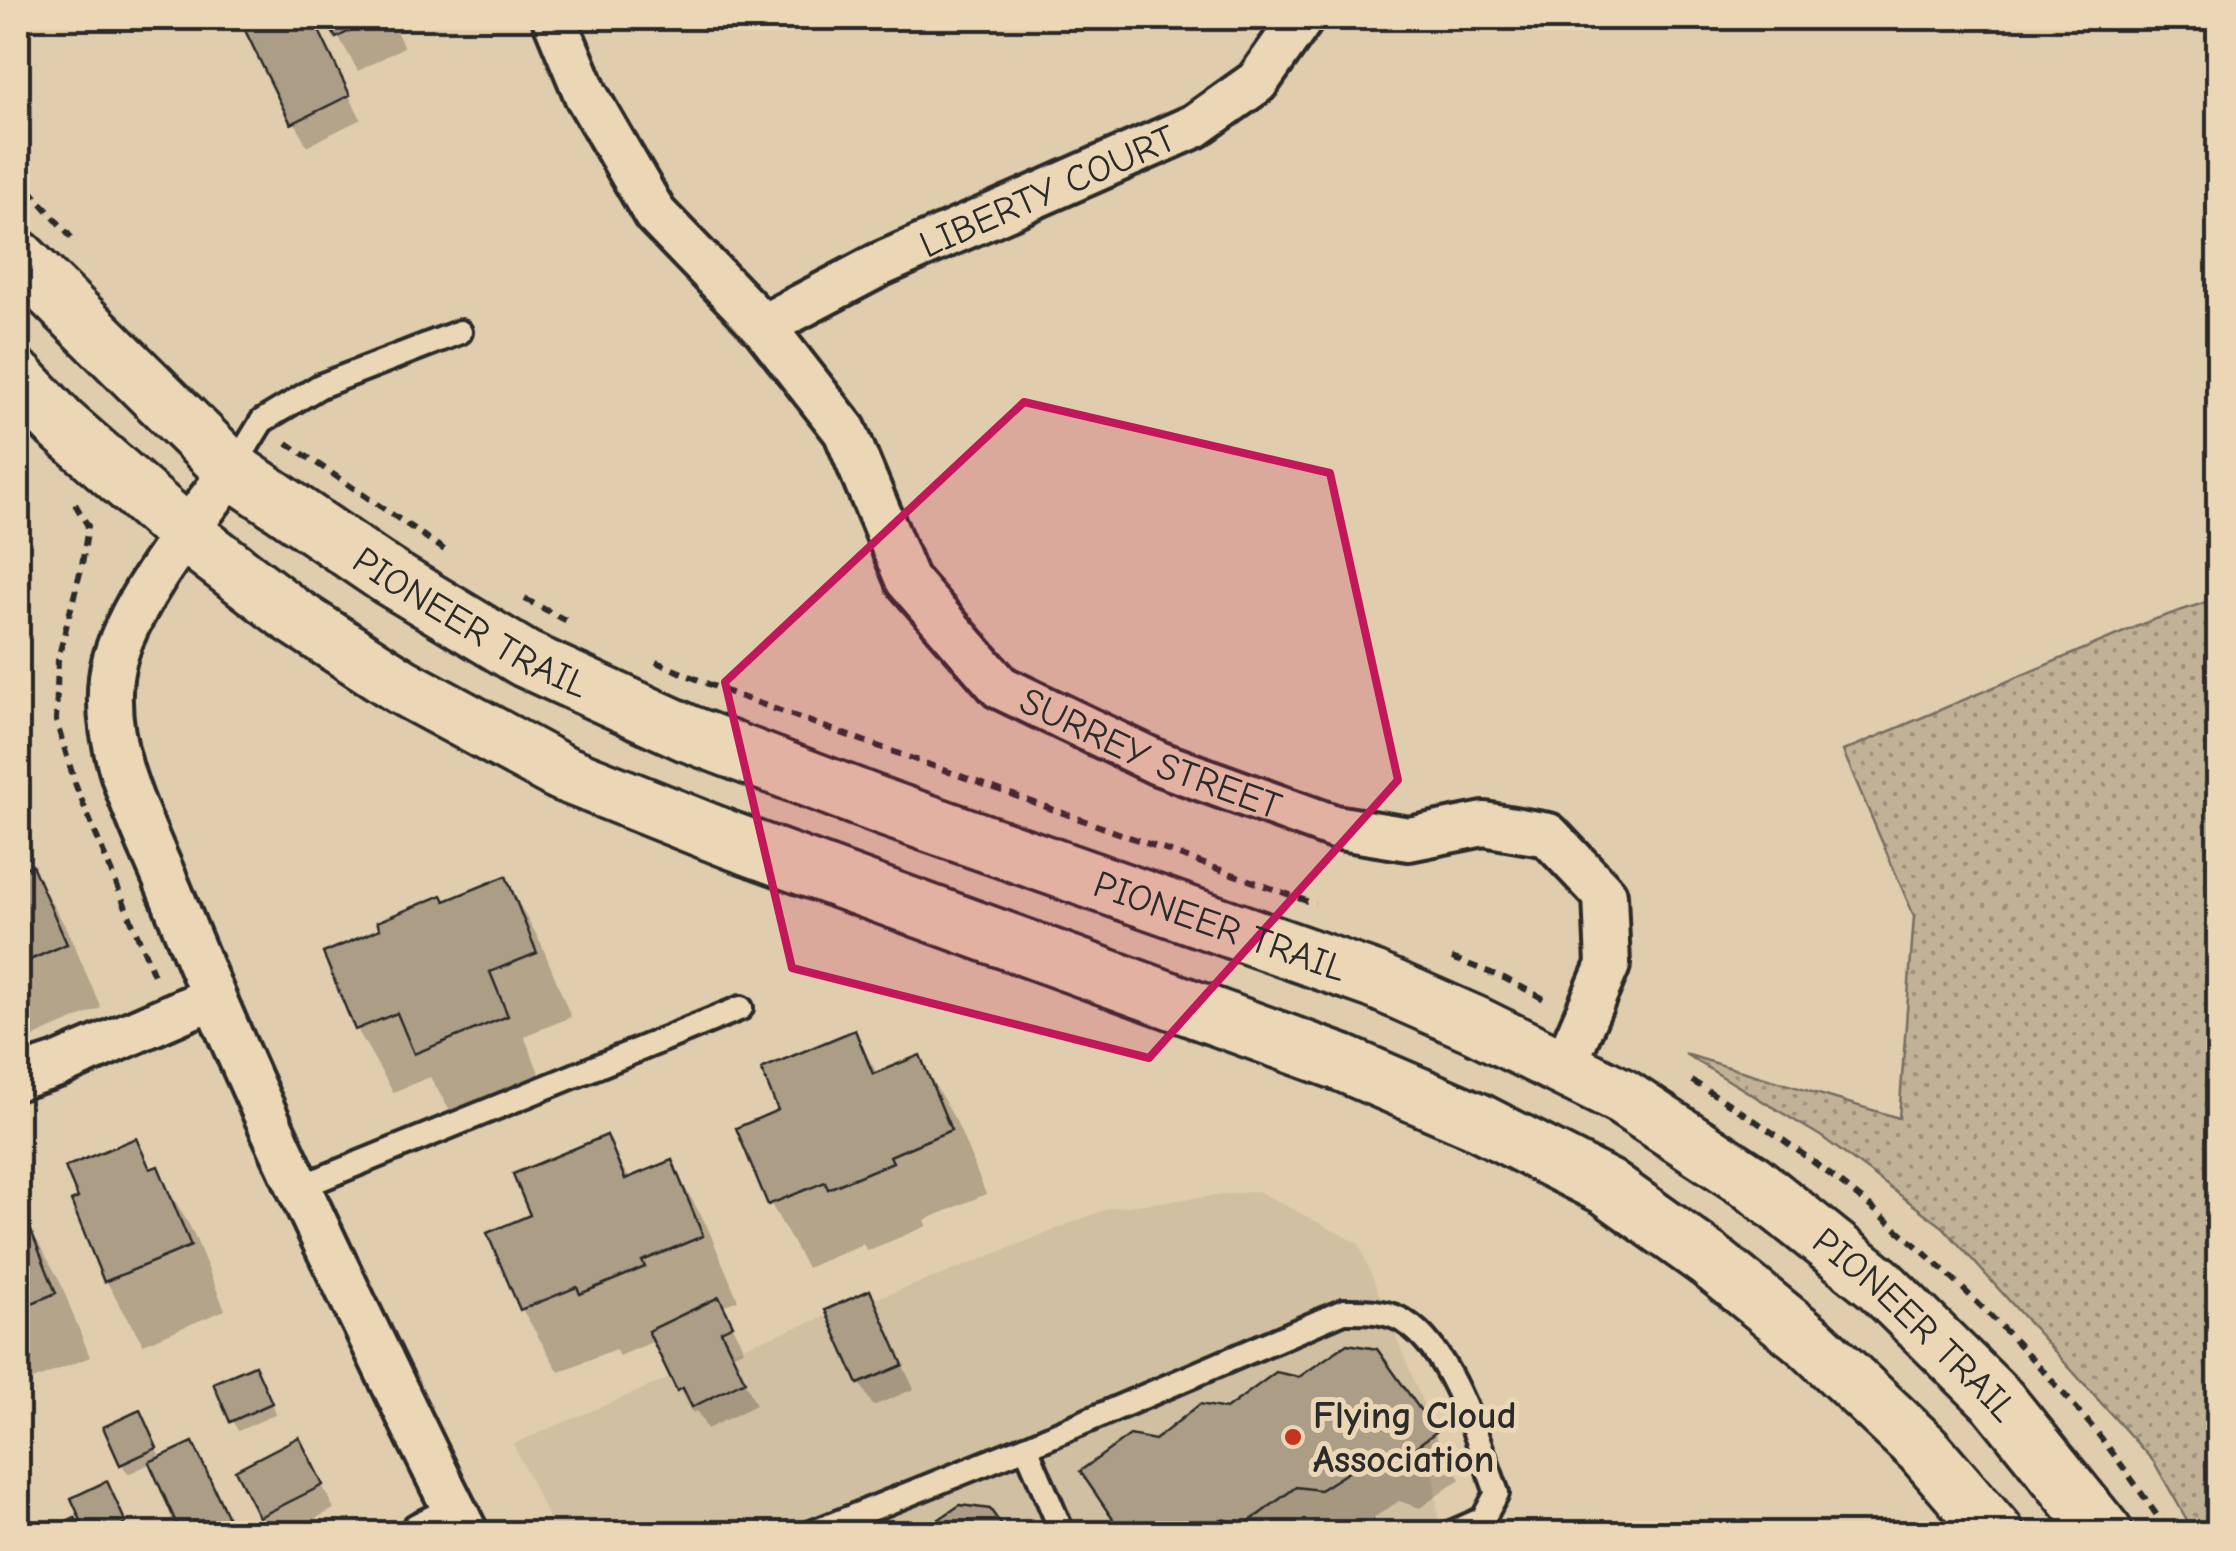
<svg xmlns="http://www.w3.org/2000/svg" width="2236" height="1551" font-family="'Comic Neue',sans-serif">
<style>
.built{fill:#d0bfa1}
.green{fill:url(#green-dots);stroke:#766e61;stroke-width:2.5}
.shadow{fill:#0003}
.building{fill:#ab9d86;stroke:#2b2b2b;stroke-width:2.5}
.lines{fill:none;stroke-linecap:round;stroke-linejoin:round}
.service-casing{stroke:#2b2b2b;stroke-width:30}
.minor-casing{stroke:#2b2b2b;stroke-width:50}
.secondary-casing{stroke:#2b2b2b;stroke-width:62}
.path{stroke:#2b2b2b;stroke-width:6;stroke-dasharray:10 8;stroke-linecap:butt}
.service{stroke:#ebd7b5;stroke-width:22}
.minor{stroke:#ebd7b5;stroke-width:42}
.secondary{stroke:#ebd7b5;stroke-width:55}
.marked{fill:#c2185b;fill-opacity:0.2;stroke:#c2185b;stroke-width:8;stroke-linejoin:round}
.poi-dot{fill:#c8321e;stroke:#ebd7b5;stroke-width:4}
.labels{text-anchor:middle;stroke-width:10;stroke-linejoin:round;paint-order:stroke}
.street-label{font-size:38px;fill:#2b2b2b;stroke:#ebd7b5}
.poi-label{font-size:38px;font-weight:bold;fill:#2b2b2b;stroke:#ebd7b5;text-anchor:start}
</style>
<defs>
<pattern id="green-dots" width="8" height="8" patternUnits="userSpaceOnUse" patternTransform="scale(2.5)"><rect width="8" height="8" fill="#c1b297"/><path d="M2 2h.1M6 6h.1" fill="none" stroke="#9d917b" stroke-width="1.8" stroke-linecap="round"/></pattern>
</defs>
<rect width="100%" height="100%" fill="#e0cdad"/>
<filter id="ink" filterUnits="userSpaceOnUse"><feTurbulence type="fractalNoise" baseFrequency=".01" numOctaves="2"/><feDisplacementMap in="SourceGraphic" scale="20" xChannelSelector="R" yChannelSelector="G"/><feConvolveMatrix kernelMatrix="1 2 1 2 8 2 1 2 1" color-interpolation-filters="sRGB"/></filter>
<g filter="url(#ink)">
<path class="built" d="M1258 1191 1359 1244 1426 1411 1440 1533H556L513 1444 750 1344 947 1273 1109 1208Z"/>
<path class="green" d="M2218 598V1533L2195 1534 2154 1462 1943 1227 1822 1137 1685 1054 1899 1118 1914 916 1843 751 2150 621Z"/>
<g class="shadow">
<path d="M242 18H297L300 23 310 18 361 119 307 146Z"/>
<path d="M328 18H389L404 47 358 71Z"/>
<path d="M31 868 68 931 101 1008 20 1043 18 874Z"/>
<path d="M505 879 541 943 571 1017 524 1036 542 1080 453 1116 430 1077 393 1092 357 1029 444 904Z"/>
<path d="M854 1033 878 1075 919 1058 956 1121 986 1194 925 1220 927 1226 867 1251 863 1244 807 1268 771 1204 739 1129 782 1112Z"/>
<path d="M606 1138 630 1180 671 1163 707 1226 738 1300 722 1306 744 1349 732 1355 756 1405 707 1429 697 1411 693 1413 655 1341 619 1356 615 1349 559 1372 522 1309 491 1234 534 1217Z"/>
<path d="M135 1141 153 1171 157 1169 193 1232 225 1310 143 1344 106 1281Z"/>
<path d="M18 1216H23L59 1279 90 1357 18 1386Z"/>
<path d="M869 1294 914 1389 873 1406 860 1383Z"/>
<path d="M260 1379 276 1414 238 1431 232 1420Z"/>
<path d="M145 1424 161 1459 192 1445 236 1534H184L152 1463 128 1474 122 1464Z"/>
<path d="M1434 1433 1460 1479 1420 1508 1399 1501 1349 1534H1120L1083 1472 1155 1443Z"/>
<path d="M312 1464 334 1509 285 1534H271L261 1516Z"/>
<path d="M112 1495 130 1534H90Z"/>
</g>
<g class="building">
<path d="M239 18H298L299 20 313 18 350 95 291 124Z"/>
<path d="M325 18H374L336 38Z"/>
<path d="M32 865 67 944 18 965V871Z"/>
<path d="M506 876 537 953 490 972 508 1016 414 1054 397 1013 355 1030 323 953 380 929 377 922 442 895 445 901Z"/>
<path d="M855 1030 873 1074 920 1055 951 1130 890 1156 893 1162 828 1189 825 1182 768 1205 736 1128 778 1110 761 1069Z"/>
<path d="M607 1135 625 1179 672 1160 703 1236 642 1261 645 1267 580 1294 577 1287 520 1310 487 1233 530 1215 513 1174Z"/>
<path d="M136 1138 150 1169 158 1166 191 1246 104 1282 71 1201 78 1198 65 1167Z"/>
<path d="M24 1213 56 1293 18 1309V1215Z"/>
<path d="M870 1290 903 1365 858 1384 825 1310Z"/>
<path d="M719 1297 733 1325 721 1331 745 1381 692 1407 683 1388 677 1391 648 1331Z"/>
<path d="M1347 1344 1377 1349 1436 1432 1393 1463 1372 1457 1320 1490 1296 1487 1246 1524 1221 1519 1201 1534H1123L1080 1471 1130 1435 1155 1440 1200 1404 1226 1409 1276 1372 1299 1377Z"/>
<path d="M255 1365 272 1403 230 1422 213 1383Z"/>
<path d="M140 1410 157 1448 120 1465 103 1427Z"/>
<path d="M299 1437 323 1485 259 1517 235 1470Z"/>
<path d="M193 1442 232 1527 218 1534H181L149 1462Z"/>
<path d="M107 1481 126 1523 104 1534H87L71 1498Z"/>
<path d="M960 1505 990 1509 1008 1534H917Z"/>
<path d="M75 1517 82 1534H39Z"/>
</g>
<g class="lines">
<g class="service-casing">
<g id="service">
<path d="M232 470 262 421 320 386 460 332"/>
<path d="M298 1188 741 1008"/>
<path d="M809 1534 1026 1447"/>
<path d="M1063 1534 1026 1447 1344 1311C1364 1311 1387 1310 1405 1322 1452 1351 1478 1442 1497 1493L1483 1519 1449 1534"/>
</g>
</g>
<g class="minor-casing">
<g id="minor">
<path id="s1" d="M554 18 586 95 655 214 763 326 845 431 907 580 1000 687 1158 763 1334 827 1409 839 1484 824 1548 835 1605 895 1608 965 1564 1067"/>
<path id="s2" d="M763 326 879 265 1195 126 1257 82 1302 18"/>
<path d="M232 470C194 523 118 613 111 678 102 755 146 831 174 901 233 1049 300 1193 370 1336 402 1402 433 1469 467 1534"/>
<path d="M18 1078 58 1065 212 998"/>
<path d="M421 1534 458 1516"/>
</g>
</g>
<g class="secondary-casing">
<g id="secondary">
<path id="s3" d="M18 258 232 470 389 577 525 659 687 733 888 809 1374 980 1476 1025 1622 1097 1750 1181 1879 1284 1998 1401 2105 1534"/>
<path d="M18 379 60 424 186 534 289 613 401 686 562 773 730 840 1342 1063 1475 1120 1607 1187 1709 1260 1810 1342 1923 1449 1996 1534"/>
</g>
</g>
<g class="path">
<path d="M18 176 75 242"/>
<path d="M287 443 446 551"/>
<path d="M75 504 88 526 82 565 58 659 56 721 77 789 156 980"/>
<path d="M525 599 571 623"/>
<path d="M656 662 725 691 1315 904"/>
<path d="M1452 958 1504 978 1550 1002"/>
<path d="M1692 1081C1844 1171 1980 1293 2094 1429 2121 1462 2145 1499 2170 1534"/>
</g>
<use href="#service" class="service"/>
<use href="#minor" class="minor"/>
<use href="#secondary" class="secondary"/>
</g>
</g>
<path class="marked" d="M1024 402 1330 473 1398 780 1149 1058 792 968 725 682Z"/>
<circle class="poi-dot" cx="1293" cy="1437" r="10"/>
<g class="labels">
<g class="street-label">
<text dy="13" stroke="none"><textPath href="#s2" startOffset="315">LIBERTY COURT</textPath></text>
<text dy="13" stroke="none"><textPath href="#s3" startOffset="585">PIONEER TRAIL</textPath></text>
<text dy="13" stroke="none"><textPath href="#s1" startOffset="978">SURREY STREET</textPath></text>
<text dy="13" stroke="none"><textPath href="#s3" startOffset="1395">PIONEER TRAIL</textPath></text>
<text dy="13" stroke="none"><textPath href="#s3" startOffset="2205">PIONEER TRAIL</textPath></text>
</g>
<g class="poi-label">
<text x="1313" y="1428">Flying Cloud<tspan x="1313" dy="44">Association</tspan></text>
</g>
</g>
<rect width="2236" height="1551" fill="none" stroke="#ebd7b5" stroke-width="60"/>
<rect x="30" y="30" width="2176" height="1491" fill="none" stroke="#2b2b2b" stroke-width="4" filter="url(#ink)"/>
</svg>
